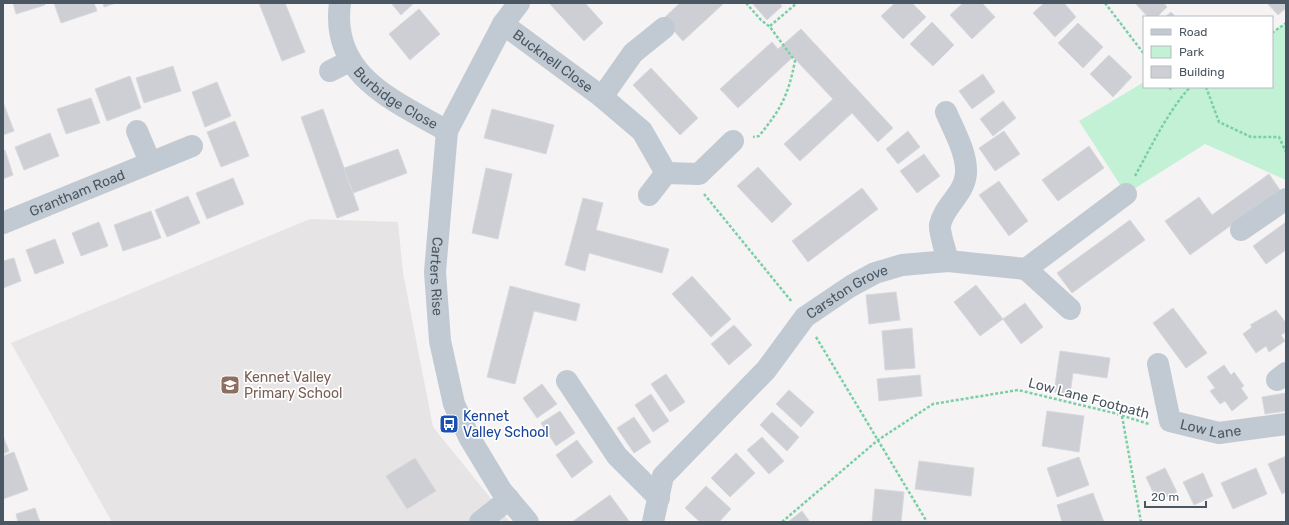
<svg xmlns="http://www.w3.org/2000/svg" width="1289" height="525" font-family="Rubik,sans-serif">
<style>
.education{fill:#e6e4e5}
.green{fill:#c3f1d5}
.building{fill:#cdcfd5;stroke:#d7d9de}
.lines{fill:none;stroke-linecap:round;stroke-linejoin:round}
.path{stroke:#7ad0a6;stroke-width:2.5;stroke-dasharray:3 2;stroke-linecap:butt}
.minor{stroke:#c1cad2;stroke-width:22}
.labels{text-anchor:middle;stroke-width:3.5;stroke-linejoin:round;paint-order:stroke}
.street-label{font-size:14px;fill:#4a5661;stroke:#fff}
.education-label{font-size:14px;fill:#785e54;stroke:#fff;text-anchor:start}
.transit-label{font-size:14px;fill:#164399;stroke:#fff;text-anchor:start}
</style>
<rect width="100%" height="100%" fill="#f5f3f3"/>
<path class="education" d="M310 219 398 222 403 273 433 427 510 522H112L11 343Z"/>
<path class="green" d="M1286 23V180L1205 144 1126 194 1079 121 1144 82V87H1169L1171 89 1174 87H1272V33Z"/>
<g class="building">
<path d="M13 3H44L45 5 16 14Z"/>
<path d="M54 3H94L97 11 61 23Z"/>
<path d="M103 3H116L104 7Z"/>
<path d="M259 3H285L305 52 282 61Z"/>
<path d="M391 3H414L401 15Z"/>
<path d="M549 3H585L603 23 584 41Z"/>
<path d="M680 3H724L683 41 663 19Z"/>
<path d="M752 3H779L782 6 767 20Z"/>
<path d="M895 3H912L926 17 903 39 881 16Z"/>
<path d="M963 3H982L995 17 972 39 950 15Z"/>
<path d="M1044 3H1064L1076 17 1055 37 1033 13Z"/>
<path d="M1135 3H1164L1167 7 1157 17H1148Z"/>
<path d="M1267 3H1286V8L1278 15Z"/>
<path d="M419 9 440 34 410 60 389 34Z"/>
<path d="M1171 12 1176 17H1165Z"/>
<path d="M932 22 954 45 933 66 910 44Z"/>
<path d="M1078 23 1103 47 1083 68 1058 43Z"/>
<path d="M801 29 893 128 878 142 852 113 800 161 784 144 833 99 793 57 738 108 720 89 772 42 778 49Z"/>
<path d="M1109 55 1132 77 1113 97 1090 74Z"/>
<path d="M173 66 181 91 144 103 136 78Z"/>
<path d="M651 68 698 118 680 135 633 85Z"/>
<path d="M983 74 995 92 972 109 959 91Z"/>
<path d="M130 76 141 108 107 121 95 89Z"/>
<path d="M217 82 231 116 205 127 192 92Z"/>
<path d="M91 98 100 123 66 134 57 109Z"/>
<path d="M1003 101 1016 118 993 136 980 119Z"/>
<path d="M3 102 14 131 3 135Z"/>
<path d="M323 109 359 210 337 218 301 117Z"/>
<path d="M492 109 554 125 546 154 484 138Z"/>
<path d="M235 121 249 156 221 167 207 132Z"/>
<path d="M908 131 920 147 898 164 886 149Z"/>
<path d="M1004 131 1020 154 995 171 979 148Z"/>
<path d="M50 133 59 156 24 170 15 147Z"/>
<path d="M1089 146 1104 168 1058 201 1042 180Z"/>
<path d="M398 149 407 173 353 193 344 168Z"/>
<path d="M5 150 13 175 3 179V151Z"/>
<path d="M924 154 940 176 917 193 900 171Z"/>
<path d="M758 167 792 204 772 223 737 186Z"/>
<path d="M486 168 512 174 498 239 472 233Z"/>
<path d="M1269 174 1280 190 1190 255 1165 221 1199 197 1212 215Z"/>
<path d="M233 178 244 204 207 219 196 193Z"/>
<path d="M999 181 1028 221 1009 236 979 195Z"/>
<path d="M862 188 878 209 808 262 792 241Z"/>
<path d="M188 196 200 223 167 237 155 210Z"/>
<path d="M583 198 603 203 596 230 669 249 662 273 589 253 585 271 565 265Z"/>
<path d="M151 211 161 238 123 251 114 225Z"/>
<path d="M1130 220 1145 240 1072 293 1057 273Z"/>
<path d="M99 222 108 246 81 256 72 233Z"/>
<path d="M1286 222V250L1266 264 1253 246Z"/>
<path d="M55 239 64 263 35 274 26 250Z"/>
<path d="M14 258 21 281 3 288V261Z"/>
<path d="M692 276 731 319 711 337 672 294Z"/>
<path d="M976 285 1003 319 980 336 954 302Z"/>
<path d="M510 286 580 304 576 321 534 311 515 384 487 377Z"/>
<path d="M896 292 900 320 869 324 866 295Z"/>
<path d="M1025 303 1043 327 1021 344 1003 319Z"/>
<path d="M1173 308 1207 353 1186 368 1153 323Z"/>
<path d="M1276 310 1286 323V332L1281 335 1285 341 1269 352 1266 346 1256 353 1243 334 1252 327 1250 325Z"/>
<path d="M734 325 752 345 729 365 711 344Z"/>
<path d="M912 328 915 368 885 370 882 331Z"/>
<path d="M1060 351 1110 358 1107 378 1073 373 1070 394 1054 392Z"/>
<path d="M1224 365 1231 375 1234 372 1244 386 1241 388 1248 398 1232 411 1225 401 1220 404 1210 391 1215 388 1207 377Z"/>
<path d="M666 374 685 402 670 412 651 384Z"/>
<path d="M920 375 922 396 879 401 877 379Z"/>
<path d="M542 384 557 404 537 418 523 398Z"/>
<path d="M789 390 814 412 801 427 776 404Z"/>
<path d="M1286 393V411L1265 414 1262 397Z"/>
<path d="M651 394 669 421 653 432 635 405Z"/>
<path d="M560 411 575 433 556 446 541 423Z"/>
<path d="M1047 411 1084 416 1079 452 1042 446Z"/>
<path d="M772 412 799 437 787 451 760 425Z"/>
<path d="M634 417 651 442 634 453 617 428Z"/>
<path d="M3 436 9 451 3 454Z"/>
<path d="M762 437 784 461 769 474 747 450Z"/>
<path d="M577 440 593 462 572 478 556 455Z"/>
<path d="M14 452 28 490 3 499V456Z"/>
<path d="M736 453 755 473 730 497 711 478Z"/>
<path d="M1286 456V492L1282 494 1268 464Z"/>
<path d="M1079 457 1089 485 1057 497 1047 468Z"/>
<path d="M415 458 436 491 407 509 386 476Z"/>
<path d="M919 461 974 468 971 496 915 489Z"/>
<path d="M1165 468 1177 492 1157 501 1146 477Z"/>
<path d="M1256 468 1267 494 1233 509 1221 483Z"/>
<path d="M1203 473 1213 496 1194 505 1183 482Z"/>
<path d="M706 486 731 509 719 522H700L685 508Z"/>
<path d="M875 489 904 492 901 522H872Z"/>
<path d="M1093 493 1104 522H1062L1057 505Z"/>
<path d="M610 495 629 521 572 522Z"/>
<path d="M35 508 40 522H18L16 514Z"/>
<path d="M802 511 810 522H788Z"/>
</g>
<g class="lines">
<g class="path">
<path d="M746 3 761 20 770 27 795 61C788 96 781 109 759 136L753 137"/>
<path d="M1105 3 1144 54"/>
<path d="M770 26 797 3"/>
<path d="M1272 33 1286 23"/>
<path d="M1169 87 1171 89 1174 87"/>
<path d="M1206 87 1219 122 1251 137H1279L1286 152"/>
<path d="M1135 176C1152 145 1167 113 1190 87"/>
<path d="M704 194 792 302"/>
<path d="M816 337 927 522"/>
<path d="M1122 416 1141 522"/>
<path d="M782 522 878 440 933 404 1018 390 1114 413 1149 424"/>
</g>
<g class="minor">
<path id="s1" d="M340 3C330 76 395 101 447 131"/>
<path id="s2" d="M519 3 503 24 447 131 435 272 440 341 454 404 469 437 501 490 528 522"/>
<path id="s3" d="M503 24 602 97 642 131 666 173"/>
<path d="M330 71 350 61"/>
<path d="M602 97 633 53 664 28"/>
<path d="M946 112C954 131 967 153 966 173 965 194 944 205 940 225 939 233 946 252 948 261"/>
<path d="M137 131 150 162"/>
<path d="M649 195 666 173 699 174 733 141"/>
<path id="s4" d="M3 223 192 146"/>
<path d="M1241 230 1286 199"/>
<path d="M1026 269 1070 309"/>
<path id="s5" d="M1158 364 1170 421 1219 433 1286 424"/>
<path d="M1277 380 1286 373"/>
<path d="M567 381 617 456 659 498"/>
<path d="M480 522 509 499"/>
<path id="s6" d="M653 522 663 476 766 370 805 317 851 286 875 273 902 265 948 261 1026 269 1126 194"/>
</g>
</g>
<defs>
<g id="school-square" transform="scale(1)"><rect x="-9" y="-9" width="18" height="18" rx="4" fill="#8d6e63" stroke="#fff"/><path d="M0-5L7-2L0 1L-7-2ZM-4 1L0 2.5L4 1V4Q0 6-4 4Z" fill="#fff"/></g>
<g id="bus-square" transform="scale(1)"><rect x="-9" y="-9" width="18" height="18" rx="4" fill="#1a4fb4" stroke="#fff"/><path d="M-5-6H5V4H4V6H2V4H-2V6H-4V4H-5ZM-3.5-4V0h7V-4ZM-3.5 1.2v1.5H-2V1.2ZM2 1.2v1.5H3.5V1.2Z" fill="#fff"/></g>
</defs>
<g fill-rule="evenodd">
<use href="#school-square" x="230" y="385"/>
<use href="#bus-square" x="449" y="424"/>
</g>
<g class="labels">
<g class="street-label">
<text dy="5" stroke="none"><textPath href="#s3" startOffset="62">Bucknell Close</textPath></text>
<text dy="5" stroke="none"><textPath href="#s1" startOffset="119">Burbidge Close</textPath></text>
<text dy="5" stroke="none"><textPath href="#s4" startOffset="80">Grantham Road</textPath></text>
<text dy="5" stroke="none"><textPath href="#s2" startOffset="293">Carters Rise</textPath></text>
<text dy="5" stroke="none"><textPath href="#s6" startOffset="310">Carston Grove</textPath></text>
<text transform="translate(1089 398) rotate(15)" y="5">Low Lane Footpath</text>
<text dy="5" stroke="none"><textPath href="#s5" startOffset="100">Low Lane</textPath></text>
</g>
<g class="education-label">
<text x="244" y="382">Kennet Valley<tspan x="244" dy="16">Primary School</tspan></text>
</g>
<g class="transit-label">
<text x="463" y="421">Kennet<tspan x="463" dy="16">Valley School</tspan></text>
</g>
</g>
<rect width="1289" height="525" fill="none" stroke="#4a5661" stroke-width="8"/>
<rect x="1143" y="16" width="130" height="72" fill="#ffffff" stroke="#b7bbc0"/>
<rect x="1151" y="29" width="20" height="6" fill="#c1cad2" stroke="#b7bbc0"/>
<text x="1179" y="36" font-size="12" fill="#4a5661">Road</text>
<rect x="1151" y="46" width="20" height="12" fill="#c3f1d5" stroke="#b7bbc0"/>
<text x="1179" y="56" font-size="12" fill="#4a5661">Park</text>
<rect x="1151" y="66" width="20" height="12" fill="#cdcfd5" stroke="#b7bbc0"/>
<text x="1179" y="76" font-size="12" fill="#4a5661">Building</text>
<path d="M1145 501v6h61v-6" fill="none" stroke="#4a5661" stroke-width="2"/>
<text x="1151" y="501" font-size="12" fill="#4a5661" stroke="#ffffff" stroke-width="3" paint-order="stroke">20 m</text>
</svg>
